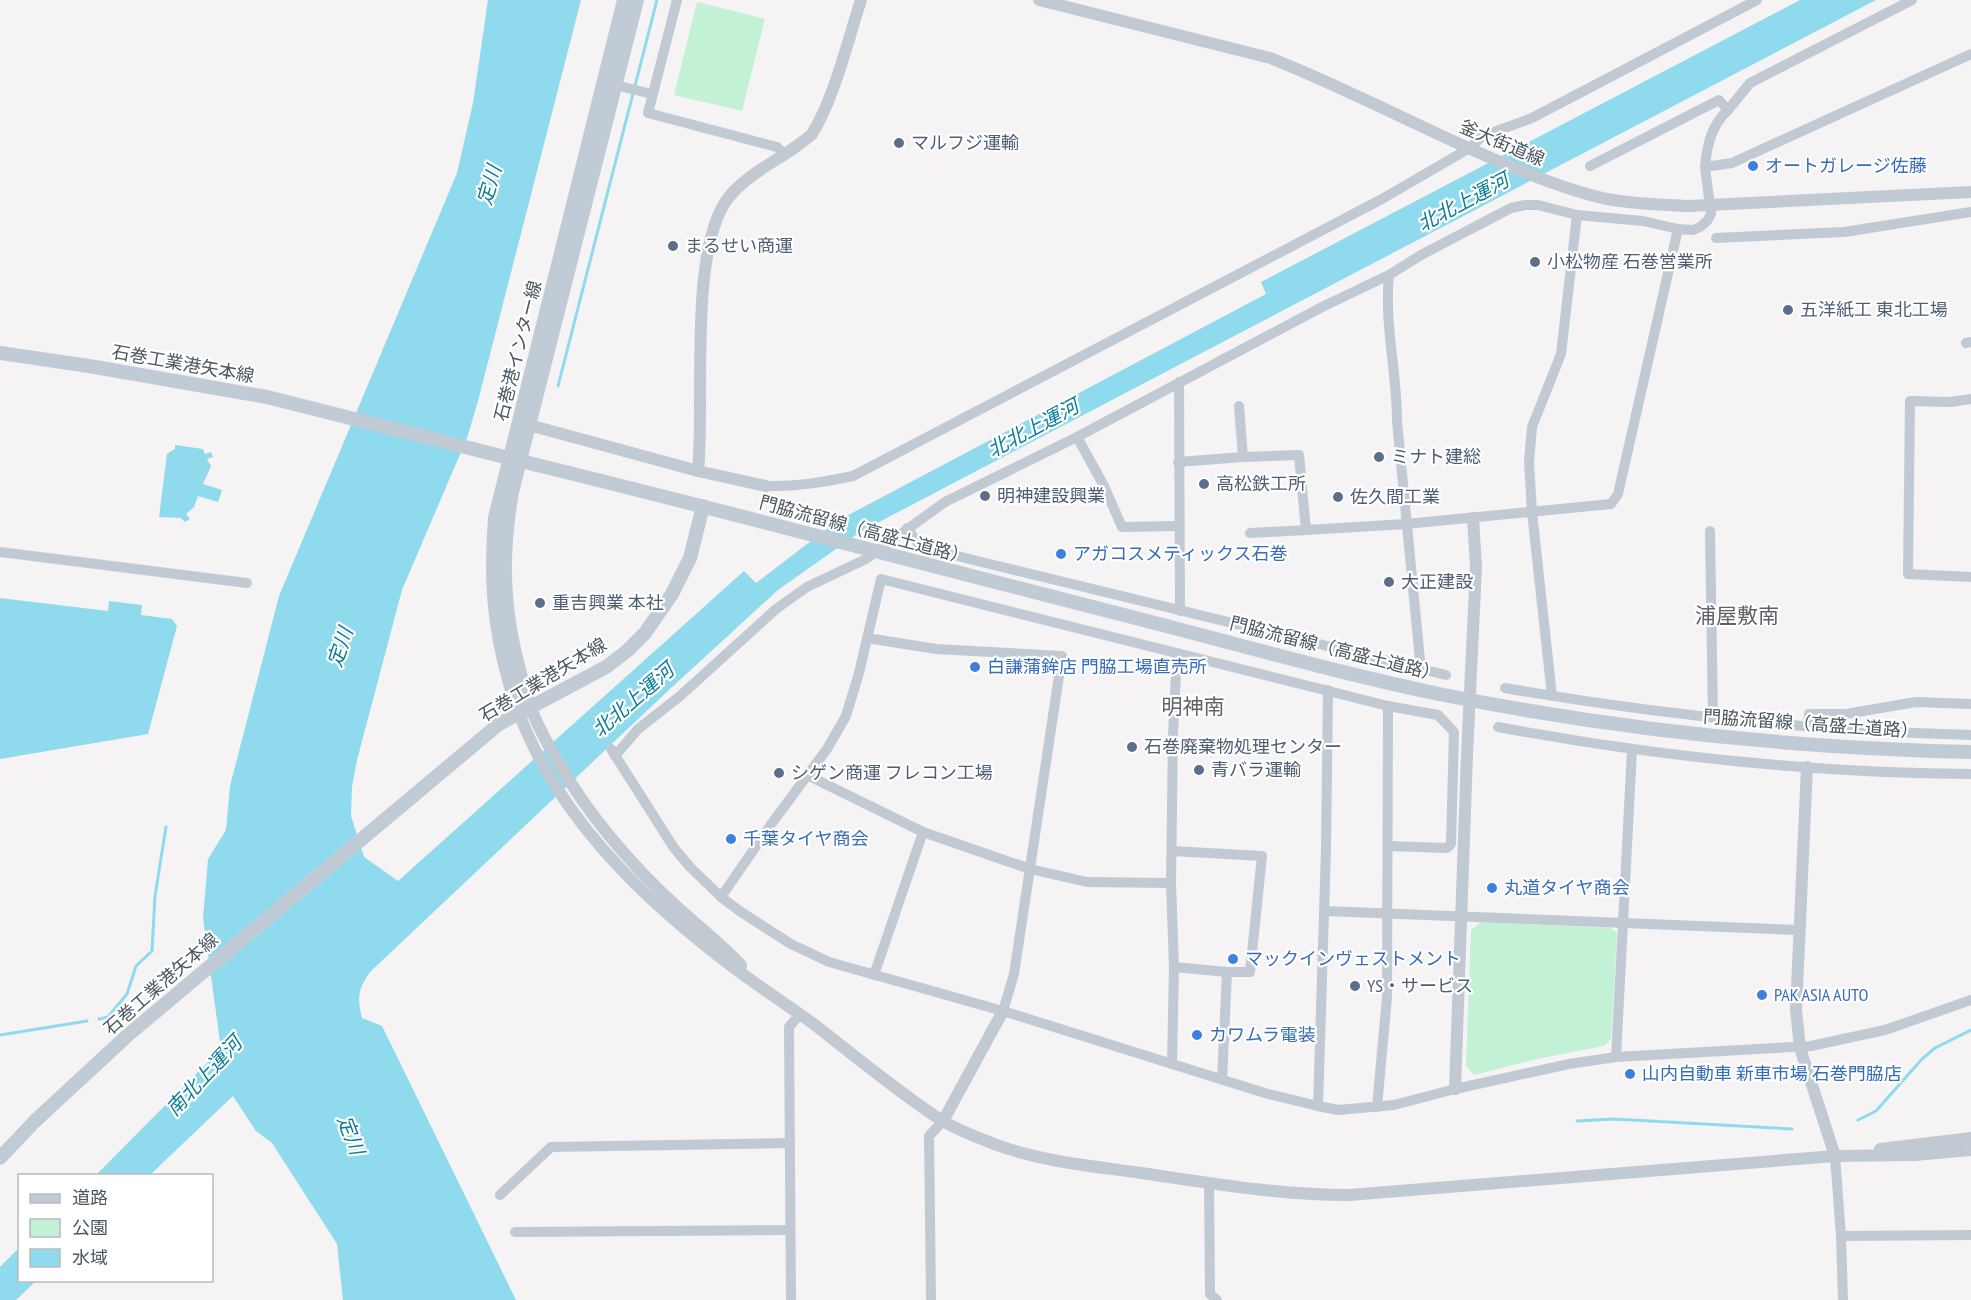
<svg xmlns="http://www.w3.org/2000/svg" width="1971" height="1300" font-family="'PT Sans Narrow','Noto Sans JP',sans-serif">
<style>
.green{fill:#c3f1d5}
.water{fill:#90daee}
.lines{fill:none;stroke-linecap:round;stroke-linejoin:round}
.stream{stroke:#90daee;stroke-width:3}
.minor{stroke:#c1cad2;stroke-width:10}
.tertiary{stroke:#c1cad2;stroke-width:12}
.secondary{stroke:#c1cbd6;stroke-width:14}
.secondary-bridge{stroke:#c1cbd6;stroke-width:14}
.service-dot{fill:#5c6f8a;stroke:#fff;stroke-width:2}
.shop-dot{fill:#3f7fe0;stroke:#fff;stroke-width:2}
.labels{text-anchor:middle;stroke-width:4.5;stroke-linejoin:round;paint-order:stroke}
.service-label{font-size:18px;fill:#4e5e75;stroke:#fff;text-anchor:start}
.street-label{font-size:18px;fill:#4a5661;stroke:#fff}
.shop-label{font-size:18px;fill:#366cbe;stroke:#fff;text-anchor:start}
.water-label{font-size:20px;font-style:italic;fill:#0c7c9b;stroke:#fff}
.quarter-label{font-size:21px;fill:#5f6368;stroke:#fff}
</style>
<rect width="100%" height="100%" fill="#f5f3f3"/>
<g class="green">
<path d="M697 2 765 19 742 111 674 95Z"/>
<path d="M1481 922 1611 928 1617 933 1611 1039 1604 1046 1537 1059 1474 1075 1466 1066 1471 930Z"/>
</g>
<g class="water">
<path d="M488 0H581L478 401 467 438 402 590 357 760 352 787 351 816 364 857 398 881 744 571 756 583 837 521 1266 294 1261 282 1800 0H1876L860 532 778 590 670 689 370 972C358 989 357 998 362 1018L382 1026 516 1300H343L337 1244 272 1143 256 1131 233 1096 150 1175 95 1176 221 1049 203 918 208 859 226 830 230 786 279 596 457 173 473 103Z"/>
<path d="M175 445 203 449 205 454 211 452 213 457 207 459 211 466 203 484 222 490 218 502 198 496 194 507 186 514 190 519 185 522 181 518 159 517 167 454 175 449Z"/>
<path d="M0 598 108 611 109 601 142 605 141 615 172 619 177 626 148 734 0 759Z"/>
<path d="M19 1248 20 1280 36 1281 16 1300H0V1267Z"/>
</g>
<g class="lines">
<g class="stream">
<path d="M558 386 657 0"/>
<path d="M99 1019 108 1017 127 994 136 966 152 951 155 896 166 827"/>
<path d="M0 1035 87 1021"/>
<path d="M1858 1120 1876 1111 1922 1059 1935 1048 1971 1030"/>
<path d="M1577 1121 1614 1119 1792 1129"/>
</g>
<g class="minor">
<path d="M677 0 648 113 777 147 784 154"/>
<path d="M615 85 652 94"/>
<path d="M1590 166 1719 100 1728 110 1750 83 1912 0"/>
<path d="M1705 167C1707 145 1711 126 1728 110"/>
<path d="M1716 238 1844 232 1971 212"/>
<path d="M1389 275C1384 324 1397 372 1397 421L1421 671"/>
<path d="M1966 343 1971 342"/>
<path d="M1179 382 1180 611"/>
<path d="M1971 399 1951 402 1910 401 1908 574 1971 577"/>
<path d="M1077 437 1104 486 1122 527 1179 526"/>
<path d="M1243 457 1299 455 1306 530 1250 533"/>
<path d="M1178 462 1243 457 1239 406"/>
<path d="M766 486C796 487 824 482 853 476L1382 199 1468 149 1483 136 1532 118 1757 0"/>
<path d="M907 528 917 542 949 554 1446 675"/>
<path d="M1306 530 1406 524 1611 504 1618 494 1678 229"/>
<path d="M1710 531 1713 718"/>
<path d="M0 552 247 583"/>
<path d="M867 638 936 649 1062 656 1014 974 1003 1011"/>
<path d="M1505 688C1659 715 1815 731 1971 735"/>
<path d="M1552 696 1532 512 1529 462 1532 427 1561 354 1577 215"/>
<path d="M1808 726 1809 714H1846L1916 702 1971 704"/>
<path d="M1498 727C1654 756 1813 773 1971 774"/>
<path d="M611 749 674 848 691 868 721 897 741 912 791 944 829 962 1003 1011 1268 1094 1318 1106 1338 1110 1394 1105 1455 1089 1569 1064 1616 1057 1811 1046 1885 1030 1971 1000"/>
<path d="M615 756 638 729 679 697 776 609 807 587 866 559 945 502 1077 437 1322 307 1389 275 1421 255 1511 208 1525 205H1538L1577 215 1643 221 1678 229 1693 230 1700 227 1707 221 1711 214 1705 167 1732 163 1971 54"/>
<path d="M807 775 923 832 1030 869 1087 882 1171 883"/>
<path d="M1172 851 1262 856 1250 972H1227L1222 1080"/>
<path d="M721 897 772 823 827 749 846 716 859 673 881 579 1388 706 1438 715 1454 732 1451 844 1447 848 1388 846"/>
<path d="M1325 911 1798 930"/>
<path d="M1174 967 1227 972"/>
<path d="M874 975 923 832"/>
<path d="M1616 1057 1632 750"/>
<path d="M1172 1064 1174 967 1171 883 1173 734 1177 653"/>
<path d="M1318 1106 1326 849 1328 690"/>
<path d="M1377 1107 1387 997 1388 706"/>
<path d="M1835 1156 1841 1236 1843 1300"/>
<path d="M1209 1183 1210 1294 1217 1300"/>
<path d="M500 1195 551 1147 789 1143"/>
<path d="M515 1232 790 1230"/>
<path d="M1841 1236 1971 1235"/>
<path d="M791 1300 789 1027 800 1014"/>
<path d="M931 1300 929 1136 943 1121"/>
</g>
<g class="tertiary">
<path d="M1039 0 1270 58C1345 87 1416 126 1491 158 1529 174 1566 190 1607 199 1634 204 1662 205 1689 206L1971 192"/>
<path d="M529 425 698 471 766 486"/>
<path d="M698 471C705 403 688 248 729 197 751 170 787 157 812 134 834 99 848 40 861 0"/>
<path d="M530 707C563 783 615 850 676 906 698 926 721 944 741 965"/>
<path d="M519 713C556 812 634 890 716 954 747 979 782 1001 815 1025 856 1057 897 1091 941 1120 957 1130 979 1138 997 1145 1043 1162 1093 1166 1141 1173 1210 1183 1279 1195 1349 1195L1835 1156 1915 1155 1971 1150"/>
<path d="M1807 767 1796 1010 1800 1048 1835 1156"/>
<path d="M1455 1089 1467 755 1476 567 1473 518"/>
<path d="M943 1121 1003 1011"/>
<path d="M1880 1149 1971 1138"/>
</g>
<g class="secondary">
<path d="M0 353 89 366 267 397"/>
<path d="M537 465C742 515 946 570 1151 622 1248 647 1346 675 1444 695 1618 730 1794 748 1971 752"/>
<path d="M530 707C505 631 498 571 512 492L637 0"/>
<path d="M519 713C496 643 489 592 495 518L624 0"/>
<path d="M0 1158 35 1121 128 1035 499 724 606 667 627 651 645 633 672 594 690 558 703 506"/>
</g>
<path class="secondary-bridge" d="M267 397 537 465"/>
</g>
<g class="service-dot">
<circle cx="899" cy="143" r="6"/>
<circle cx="673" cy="246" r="6"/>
<circle cx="1535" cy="262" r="6"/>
<circle cx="1788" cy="310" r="6"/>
<circle cx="1379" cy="457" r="6"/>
<circle cx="1204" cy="484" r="6"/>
<circle cx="985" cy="496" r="6"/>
<circle cx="1338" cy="497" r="6"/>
<circle cx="1389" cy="582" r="6"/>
<circle cx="540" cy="603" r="6"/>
<circle cx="1132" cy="747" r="6"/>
<circle cx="1199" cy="770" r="6"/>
<circle cx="779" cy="773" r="6"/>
<circle cx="1355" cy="986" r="6"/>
</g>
<g class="shop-dot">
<circle cx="1753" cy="166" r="6"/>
<circle cx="1061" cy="554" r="6"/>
<circle cx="975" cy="667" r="6"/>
<circle cx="731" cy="839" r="6"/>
<circle cx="1492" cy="888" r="6"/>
<circle cx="1233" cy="959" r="6"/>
<circle cx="1762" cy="995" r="6"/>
<circle cx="1197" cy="1035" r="6"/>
<circle cx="1630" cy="1074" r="6"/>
</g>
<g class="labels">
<g class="service-label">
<text x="911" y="149">マルフジ運輸</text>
<text x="685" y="252">まるせい商運</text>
<text x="1547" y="268">小松物産 石巻営業所</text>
<text x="1800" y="316">五洋紙工 東北工場</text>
<text x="1391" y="463">ミナト建総</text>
<text x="1216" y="490">高松鉄工所</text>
<text x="997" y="502">明神建設興業</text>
<text x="1350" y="503">佐久間工業</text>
<text x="1401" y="588">大正建設</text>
<text x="552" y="609">重吉興業 本社</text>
<text x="1144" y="753">石巻廃棄物処理センター</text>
<text x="1211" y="776">青バラ運輸</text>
<text x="791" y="779">シゲン商運 フレコン工場</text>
<text x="1367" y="992">YS・サービス</text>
</g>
<g class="street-label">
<text transform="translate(1502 143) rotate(23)" y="6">釜大街道線</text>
<text transform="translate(518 351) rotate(-76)" y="6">石巻港インター線</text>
<text transform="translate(183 364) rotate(10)" y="6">石巻工業港矢本線</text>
<text transform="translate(864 530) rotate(15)" y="6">門脇流留線（高盛土道路）</text>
<text transform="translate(1335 649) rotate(14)" y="6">門脇流留線（高盛土道路）</text>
<text transform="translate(543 680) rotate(-31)" y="6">石巻工業港矢本線</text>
<text transform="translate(1811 724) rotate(4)" y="6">門脇流留線（高盛土道路）</text>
<text transform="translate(161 984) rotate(-41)" y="6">石巻工業港矢本線</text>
</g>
<g class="shop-label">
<text x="1765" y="172">オートガレージ佐藤</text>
<text x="1073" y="560">アガコスメティックス石巻</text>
<text x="987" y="673">白謙蒲鉾店 門脇工場直売所</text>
<text x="743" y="845">千葉タイヤ商会</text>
<text x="1504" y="894">丸道タイヤ商会</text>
<text x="1245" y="965">マックインヴェストメント</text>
<text x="1774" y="1001">PAK ASIA AUTO</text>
<text x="1209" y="1041">カワムラ電装</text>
<text x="1642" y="1080">山内自動車 新車市場 石巻門脇店</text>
</g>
<g class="water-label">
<text transform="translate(489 185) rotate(-74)" y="7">定川</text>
<text transform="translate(1463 202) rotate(-28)" y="7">北北上運河</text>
<text transform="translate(1033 428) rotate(-28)" y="7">北北上運河</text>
<text transform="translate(340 647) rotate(-72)" y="7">定川</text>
<text transform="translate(633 700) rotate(-41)" y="7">北北上運河</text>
<text transform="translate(204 1076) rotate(-47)" y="7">南北上運河</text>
<text transform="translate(351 1135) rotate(69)" y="7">定川</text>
</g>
<g class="quarter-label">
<text x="1737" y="623">浦屋敷南</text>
<text x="1193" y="714">明神南</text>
</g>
</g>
<rect x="18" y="1174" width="195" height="108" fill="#ffffff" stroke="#b7bbc0" stroke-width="1.5"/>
<rect x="30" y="1194" width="30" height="9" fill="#c1cbd6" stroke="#b7bbc0" stroke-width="1.5"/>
<text x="72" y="1204" font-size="18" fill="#4a5661">道路</text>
<rect x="30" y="1219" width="30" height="18" fill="#c3f1d5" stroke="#b7bbc0" stroke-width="1.5"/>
<text x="72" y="1234" font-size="18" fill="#4a5661">公園</text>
<rect x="30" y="1249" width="30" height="18" fill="#90daee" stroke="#b7bbc0" stroke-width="1.5"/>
<text x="72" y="1264" font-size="18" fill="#4a5661">水域</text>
</svg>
